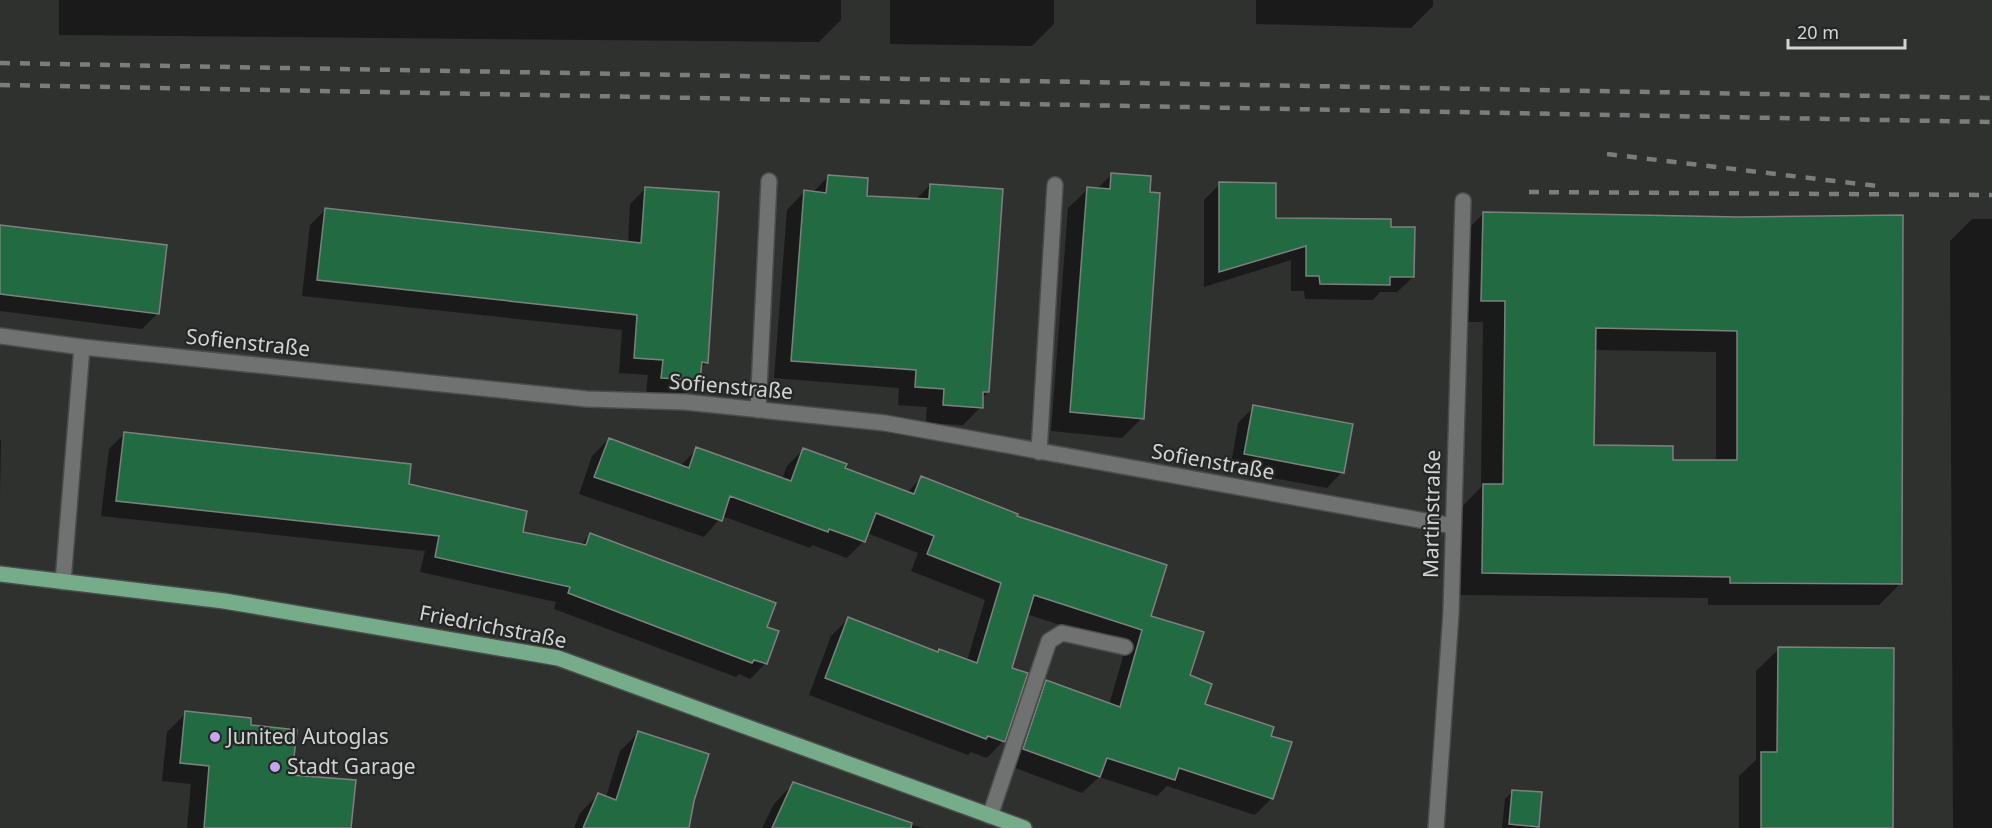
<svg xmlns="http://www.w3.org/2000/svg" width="1992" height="828" font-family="'Noto Sans',sans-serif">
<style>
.shadow{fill:#0007;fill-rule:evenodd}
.building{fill:#226a42;stroke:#7e807f;stroke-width:1.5;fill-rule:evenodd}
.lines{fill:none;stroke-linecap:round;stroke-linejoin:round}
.lane-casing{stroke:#4b4d4c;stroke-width:18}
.street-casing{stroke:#4b4d4c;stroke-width:18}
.primary-casing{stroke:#4b4d4c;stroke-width:18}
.lane{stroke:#6f7270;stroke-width:15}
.street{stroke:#6f7270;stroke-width:15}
.primary{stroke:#76ac8a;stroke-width:15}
.rail{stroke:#7b7d7c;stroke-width:4.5;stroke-dasharray:10 10;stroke-linecap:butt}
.poi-dot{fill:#c8a6ef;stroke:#252726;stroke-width:2}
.labels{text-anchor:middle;stroke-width:4.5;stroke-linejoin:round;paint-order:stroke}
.street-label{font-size:21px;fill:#d2d4d3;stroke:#252726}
.poi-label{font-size:21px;fill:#d2d4d3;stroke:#252726;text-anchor:start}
</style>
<rect width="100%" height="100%" fill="#2f312f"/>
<g class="shadow">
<path d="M59 0H841V20L819 42 59 35Z"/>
<path d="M890 0H1054V24L1032 46 890 44Z"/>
<path d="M1256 0H1433V6L1411 28 1256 24Z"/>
<path d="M1112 174 1142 418 1122 438 1051 431 1068 208 1088 189H1097Z"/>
<path d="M828 177 865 197 915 200 930 185 988 392 982 398 981 407 963 425 926 423 927 407 898 405 899 388 774 378 787 210 804 192 812 193Z"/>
<path d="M1220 184 1275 219 1413 277 1397 292H1380L1373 300 1305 299 1304 291H1291V260L1204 287V200Z"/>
<path d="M646 188 707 362 700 369 699 379 683 395 646 393 648 375 619 373 622 330 302 296 310 225 326 209 628 243 630 204Z"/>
<path d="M1483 214 1738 218 1901 583 1879 605H1708V598L1460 595 1461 508 1481 487 1483 322H1460L1461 236ZM1594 350 1716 352V462L1671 461 1593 447Z"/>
<path d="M1972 219H1992V828H1953L1950 241Z"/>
<path d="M0 226 158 313 142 329 0 311Z"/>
<path d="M1254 407 1342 472 1327 488 1230 470 1238 423Z"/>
<path d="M124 434 407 485 521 534 580 545 590 535 777 632 765 664 750 679 739 674 736 677 554 609 556 602 420 572 425 551 101 516 109 449Z"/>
<path d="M609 439 680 466 697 449 782 479 787 466 804 449 844 469 907 493 921 478 1015 517 1149 617 1188 676 1203 705 1269 737 1272 798 1255 815 1167 786 1157 796 1099 777 1082 793 1007 765 1030 698 1047 682 1109 705 1126 646 1026 614 1010 668 1003 741 987 758 971 752 968 755 809 695 831 636 848 619 936 653 939 650 967 661 985 600 911 571 918 553 867 533 864 541 847 558 812 545 810 548 722 516 704 537 579 494 592 456Z"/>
<path d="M0 440H1L0 496Z"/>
<path d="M1779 649 1891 828H1739V776L1756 760V671Z"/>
<path d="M186 713 249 726 290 776 350 828H187L191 784 162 781 167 732Z"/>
<path d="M638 733 693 801 688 828H574L580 813 598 795 606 797 620 751Z"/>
<path d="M793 784 922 828H762L774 804Z"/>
<path d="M1513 791 1538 826 1536 828H1502L1505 799Z"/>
</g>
<g class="building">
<path d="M1111 173 1151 176 1150 192 1160 193 1144 419 1070 412 1087 187 1110 189Z"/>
<path d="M828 175 868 178 867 196 929 199 930 184 1003 189 989 392H983V408L943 405 944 389 915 387 916 370 791 361 804 190 826 193Z"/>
<path d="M1219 182 1276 183V218L1391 219V227H1415L1414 277H1390V285L1320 284 1319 276H1306V246L1219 272Z"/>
<path d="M645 187 719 192 708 363 702 362 700 380 661 378 663 360 634 358 637 315 317 280 325 208 641 243Z"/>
<path d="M1483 212 1738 217 1903 215 1902 584 1730 583V577L1482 573 1483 484H1503L1505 301H1481ZM1596 328 1737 331V460H1673V446L1594 445Z"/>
<path d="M0 225 167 245 159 314 0 294Z"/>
<path d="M1253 405 1353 424 1344 473 1244 454Z"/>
<path d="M124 432 411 464 409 484 527 511 523 532 586 545 590 533 776 603 767 627 779 631 767 664 754 660 752 663 568 593 570 587 435 557 439 536 116 501Z"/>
<path d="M609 438 689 468 696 447 791 481 803 448 847 464 845 468 914 494 921 476 1018 514 1017 516 1167 565 1151 616 1204 632 1190 675 1212 684 1205 704 1274 727 1271 736 1292 742 1273 799 1179 768 1175 780 1107 758 1100 777 1023 749 1046 680 1120 707 1142 630 1034 595 1012 668 1028 673 1005 742 988 736 986 739 825 678 848 617 938 652 939 649 977 663 1001 583 927 554 934 536 876 513 865 542 829 529 828 532 730 496 722 521 594 477Z"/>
<path d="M1778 647 1894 648 1893 828H1761V752H1777Z"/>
<path d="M185 711 251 718V725L297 730 292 775 356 780 351 828H204L209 766 180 763Z"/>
<path d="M638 731 709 754 694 801 689 828H583L598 793 616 800Z"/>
<path d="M793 782 912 823 911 828H772Z"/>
<path d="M1512 790 1542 792 1539 827 1509 824Z"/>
</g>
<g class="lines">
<g class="lane-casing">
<g id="lane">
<path d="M758 410 769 181"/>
<path d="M1039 452 1055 185"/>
<path d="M990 816 1049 641 1062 633 1125 647"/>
</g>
</g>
<g class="street-casing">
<g id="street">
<path d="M0 336 82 347 587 399 685 402 885 423 1453 526"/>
<path d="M63 582 82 347"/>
<path d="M1436 828 1451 613 1463 201"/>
</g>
</g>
<g class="primary-casing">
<path id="primary" d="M0 574 224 601 558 658 1024 828"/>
</g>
<use href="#lane" class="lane"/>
<use href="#street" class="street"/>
<use href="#primary" class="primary"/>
<g class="rail">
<path d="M0 63 1992 98"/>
<path d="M0 85 1992 122"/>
<path d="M1607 154 1877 186"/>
<path d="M1529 192 1992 195"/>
</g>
</g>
<g class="poi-dot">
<circle cx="215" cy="737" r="6"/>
<circle cx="275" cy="767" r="6"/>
</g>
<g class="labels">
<g class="street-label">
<text transform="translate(248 343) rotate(6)" y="7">Sofienstraße</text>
<text transform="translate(731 387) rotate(5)" y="7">Sofienstraße</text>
<text transform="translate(1213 462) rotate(10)" y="7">Sofienstraße</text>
<text transform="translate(1432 514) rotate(-89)" y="7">Martinstraße</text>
<text transform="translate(493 627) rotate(11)" y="7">Friedrichstraße</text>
</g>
<g class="poi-label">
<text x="227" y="744">Junited Autoglas</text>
<text x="287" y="774">Stadt Garage</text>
</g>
</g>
<path d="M1788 39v9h117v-9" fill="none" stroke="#d2d4d3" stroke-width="3"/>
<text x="1797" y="39" font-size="18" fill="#d2d4d3" stroke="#252726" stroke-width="4.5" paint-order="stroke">20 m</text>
</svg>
